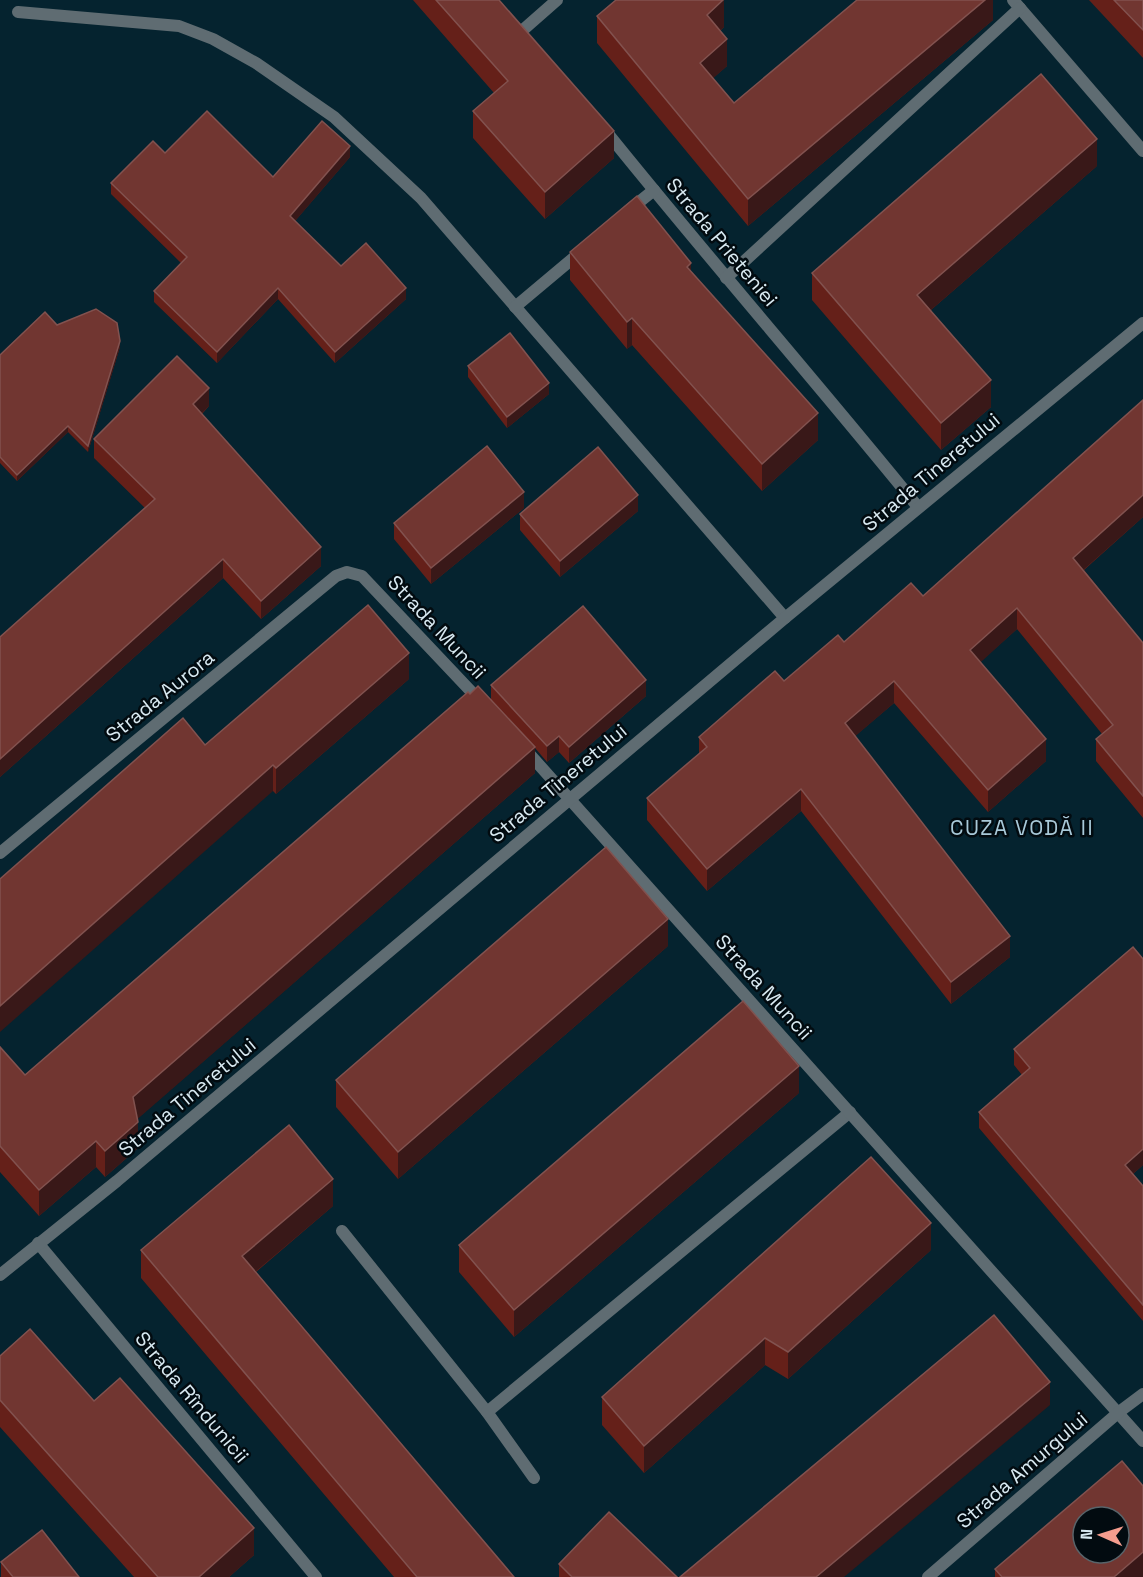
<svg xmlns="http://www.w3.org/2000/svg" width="1143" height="1577" font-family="'Space Grotesk',sans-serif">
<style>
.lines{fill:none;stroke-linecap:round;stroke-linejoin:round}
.lane{stroke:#5f6c72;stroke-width:12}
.street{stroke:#5f6c72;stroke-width:12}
.wall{fill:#652019}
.shaded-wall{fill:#391818}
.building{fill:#713631;stroke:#82524f;stroke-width:1.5;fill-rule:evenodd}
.labels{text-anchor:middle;stroke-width:5;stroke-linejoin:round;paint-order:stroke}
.street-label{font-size:20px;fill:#d9eaf2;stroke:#020b10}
.neighbourhood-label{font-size:21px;letter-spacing:1.5px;fill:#a8c9d9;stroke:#020b10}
</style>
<rect width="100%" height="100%" fill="#05232f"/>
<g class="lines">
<g class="lane">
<path d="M342 1231 487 1412 534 1478"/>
<path d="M487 1412 850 1112"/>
</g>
<g class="street">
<path d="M1013 0 1143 151"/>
<path d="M18 12 179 26 213 39 256 63 334 117 421 198 785 618"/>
<path d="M524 29 557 0"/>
<path d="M605 130C707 257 815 380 918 507"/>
<path d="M628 211 654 190"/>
<path d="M726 278 1020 8"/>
<path d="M515 307 583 250"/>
<path d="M524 748 1143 1441"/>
<path d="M0 853 336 576 347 572 362 576 482 703"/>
<path d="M38 1243 316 1577"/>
<path d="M0 1275 117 1181 785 618 1143 323"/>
<path d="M928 1577 1119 1412 1143 1394"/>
</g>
</g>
<g class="wall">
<path d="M413 0H499L614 158 545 219 473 138V111L494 93Z"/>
<path d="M993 0V20L748 226 597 43V16L724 27 720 31 727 66 713 78 734 103Z"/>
<path d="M1089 0H1143V58Z"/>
<path d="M165 153 273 177 350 157 295 221 341 266 406 299 335 363 278 299 217 363 154 302V291L181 263 111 194V183Z"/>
<path d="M1097 166 931 310 991 407 941 450 812 300V273Z"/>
<path d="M570 252 691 272 818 440 762 491 632 345 627 349 570 280Z"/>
<path d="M57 325 120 347 88 452 68 432 17 481 0 463V355Z"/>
<path d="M468 366 549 394 507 428 468 377Z"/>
<path d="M1143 400V517L1084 570 1143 643V818L1096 761V739L1102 734 1017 629 980 662 1046 761 988 812 894 703 855 736 1010 957 951 1004 801 811 707 891 647 820V798L699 754V737L844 642 923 596Z"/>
<path d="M209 406 202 414 321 566 261 619 223 578 0 777V637L145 508 94 458V439Z"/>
<path d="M524 508 431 584 394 539V523Z"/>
<path d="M638 511 560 577 520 530V514Z"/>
<path d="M409 679 276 794 273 791 205 745Z"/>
<path d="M491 685 646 696 569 763 559 752 547 762 535 748V773L138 1118V1148L105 1177 96 1167 39 1216 0 1172V1047L25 1075 470 694 491 700Z"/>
<path d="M668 946 398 1179 336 1107V1080Z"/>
<path d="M1143 959V1165L1133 1174 1143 1186V1321L979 1128V1112L1022 1075 1014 1065V1049Z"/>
<path d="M799 1093 514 1337 459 1272V1245Z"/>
<path d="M333 1206 256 1272 514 1577H394L141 1278V1250Z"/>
<path d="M931 1250 788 1379 765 1365 644 1473 602 1425V1397Z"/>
<path d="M0 1356 254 1555 229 1577H134L0 1427Z"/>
<path d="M1 1562 79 1577H1Z"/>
<path d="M559 1564 677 1577H559Z"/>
<path d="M995 1569 1143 1577H995Z"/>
</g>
<g class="shaded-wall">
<path d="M724 0V27L707 42V15Z"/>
<path d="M985 0H993V20L748 226V199Z"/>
<path d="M727 39V66L700 90V63Z"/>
<path d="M614 131V158L545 219V192Z"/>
<path d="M1097 139V166L917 322V295Z"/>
<path d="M350 146V157L290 227V216Z"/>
<path d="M691 263V290L687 267Z"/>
<path d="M278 288V299L217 363V352Z"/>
<path d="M406 288V299L335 363V352Z"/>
<path d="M632 318V345L627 349V322Z"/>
<path d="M120 341V347L88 452V446Z"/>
<path d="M991 380V407L941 450V423Z"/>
<path d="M549 383V394L507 428V417Z"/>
<path d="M209 388V406L193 422V404Z"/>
<path d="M818 413V440L762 491V464Z"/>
<path d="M68 426V432L17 481V475Z"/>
<path d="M524 492V508L431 584V568Z"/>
<path d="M638 495V511L560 577V561Z"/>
<path d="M1143 495V517L1073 579V558Z"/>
<path d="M321 547V566L261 619V601Z"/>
<path d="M223 559V578L0 777V759Z"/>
<path d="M1017 608V629L970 672V650Z"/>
<path d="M409 653V679L276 794V768Z"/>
<path d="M646 680V696L569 763V747Z"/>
<path d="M894 681V703L845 745V723Z"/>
<path d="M559 736V752L547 762V746Z"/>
<path d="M1046 739V761L988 812V790Z"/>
<path d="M535 747V773L133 1123V1097Z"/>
<path d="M273 765V791L0 1032V1006Z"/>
<path d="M801 789V811L707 891V869Z"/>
<path d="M668 919V946L398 1179V1152Z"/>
<path d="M1010 936V957L951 1004V982Z"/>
<path d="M799 1066V1093L514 1337V1310Z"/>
<path d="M138 1122V1148L105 1177V1151Z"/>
<path d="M96 1141V1167L39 1216V1190Z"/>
<path d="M1143 1149V1165L1125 1181V1165Z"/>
<path d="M333 1179V1206L242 1283V1256Z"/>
<path d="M931 1223V1250L788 1379V1352Z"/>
<path d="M765 1338V1365L644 1473V1446Z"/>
<path d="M1050 1382V1405L844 1577H816Z"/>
<path d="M254 1528V1555L229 1577H199Z"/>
<path d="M1143 1552V1577H1114Z"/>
</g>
<g class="building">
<path d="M436 0H499L614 131 545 192 473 111 508 81Z"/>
<path d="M616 0H723L707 15 727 39 700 63 734 103 857 0H985L748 199 597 16Z"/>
<path d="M1114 0H1143V30Z"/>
<path d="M1041 74 1097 139 917 295 991 380 941 423 812 273Z"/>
<path d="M207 111 273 177 322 121 350 146 290 216 341 266 366 243 406 288 335 352 278 288 217 352 154 291 187 257 111 183 153 141 165 153Z"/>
<path d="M637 196 691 263 687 267 818 413 762 464 632 318 627 322 570 252Z"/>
<path d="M96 309 117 323 120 341 88 446 68 426 17 475 0 457V355L45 312 57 325Z"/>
<path d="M510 333 549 383 507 417 468 366Z"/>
<path d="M177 356 209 388 193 404 321 547 261 601 223 559 0 759V637L155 499 94 439Z"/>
<path d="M1143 400V495L1073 558 1143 643V796L1096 739 1113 725 1017 608 970 650 1046 739 988 790 894 681 845 723 1010 936 951 982 801 789 707 869 647 798 707 747 699 737 775 671 784 681 838 635 844 642 911 583 923 596Z"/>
<path d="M487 446 524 492 431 568 394 523Z"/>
<path d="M598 447 638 495 560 561 520 514Z"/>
<path d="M368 605 409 653 276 768 273 765 0 1006V879L183 718 205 745Z"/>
<path d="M583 606 646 680 569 747 559 736 547 746 491 685Z"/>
<path d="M478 686 535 747 133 1097 138 1122 105 1151 96 1141 39 1190 0 1146V1047L25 1075 468 692 470 694Z"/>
<path d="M606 847 668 919 398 1152 336 1080Z"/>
<path d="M1133 947 1143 959V1149L1125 1165 1143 1186V1305L979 1112 1030 1068 1014 1049Z"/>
<path d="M743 1001 799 1066 514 1310 459 1245Z"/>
<path d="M289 1125 333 1179 242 1256 514 1577H417L141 1250Z"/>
<path d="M871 1157 931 1223 788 1352 765 1338 644 1446 602 1397Z"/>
<path d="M994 1315 1050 1382 816 1577H680Z"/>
<path d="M30 1329 94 1401 120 1378 254 1528 199 1577H158L0 1400V1356Z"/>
<path d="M1122 1461 1143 1486V1552L1114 1577H1002L995 1569ZM1083 1517H1119V1553H1083Z"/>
<path d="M609 1512 677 1577H572L559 1564Z"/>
<path d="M42 1530 79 1577H13L1 1562Z"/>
</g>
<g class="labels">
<g class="street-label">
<text transform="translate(722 242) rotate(50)" y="7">Strada Prieteniei</text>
<text transform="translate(931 472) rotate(-40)" y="7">Strada Tineretului</text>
<text transform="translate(437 627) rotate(47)" y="7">Strada Muncii</text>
<text transform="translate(160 696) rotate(-39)" y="7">Strada Aurora</text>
<text transform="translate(558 783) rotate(-40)" y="7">Strada Tineretului</text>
<text transform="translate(764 987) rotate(48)" y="7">Strada Muncii</text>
<text transform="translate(187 1097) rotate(-40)" y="7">Strada Tineretului</text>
<text transform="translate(192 1397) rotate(50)" y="7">Strada Rîndunicii</text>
<text transform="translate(1022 1470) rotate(-41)" y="7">Strada Amurgului</text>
</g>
<g class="neighbourhood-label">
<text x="1022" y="835">CUZA VODĂ II</text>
</g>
</g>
<g transform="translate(1101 1535) rotate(273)"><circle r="28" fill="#020b10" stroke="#58646a" stroke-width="1.5"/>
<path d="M0-4.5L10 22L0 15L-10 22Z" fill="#f59d8e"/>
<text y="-9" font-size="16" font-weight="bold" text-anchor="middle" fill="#d9eaf2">N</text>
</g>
</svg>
